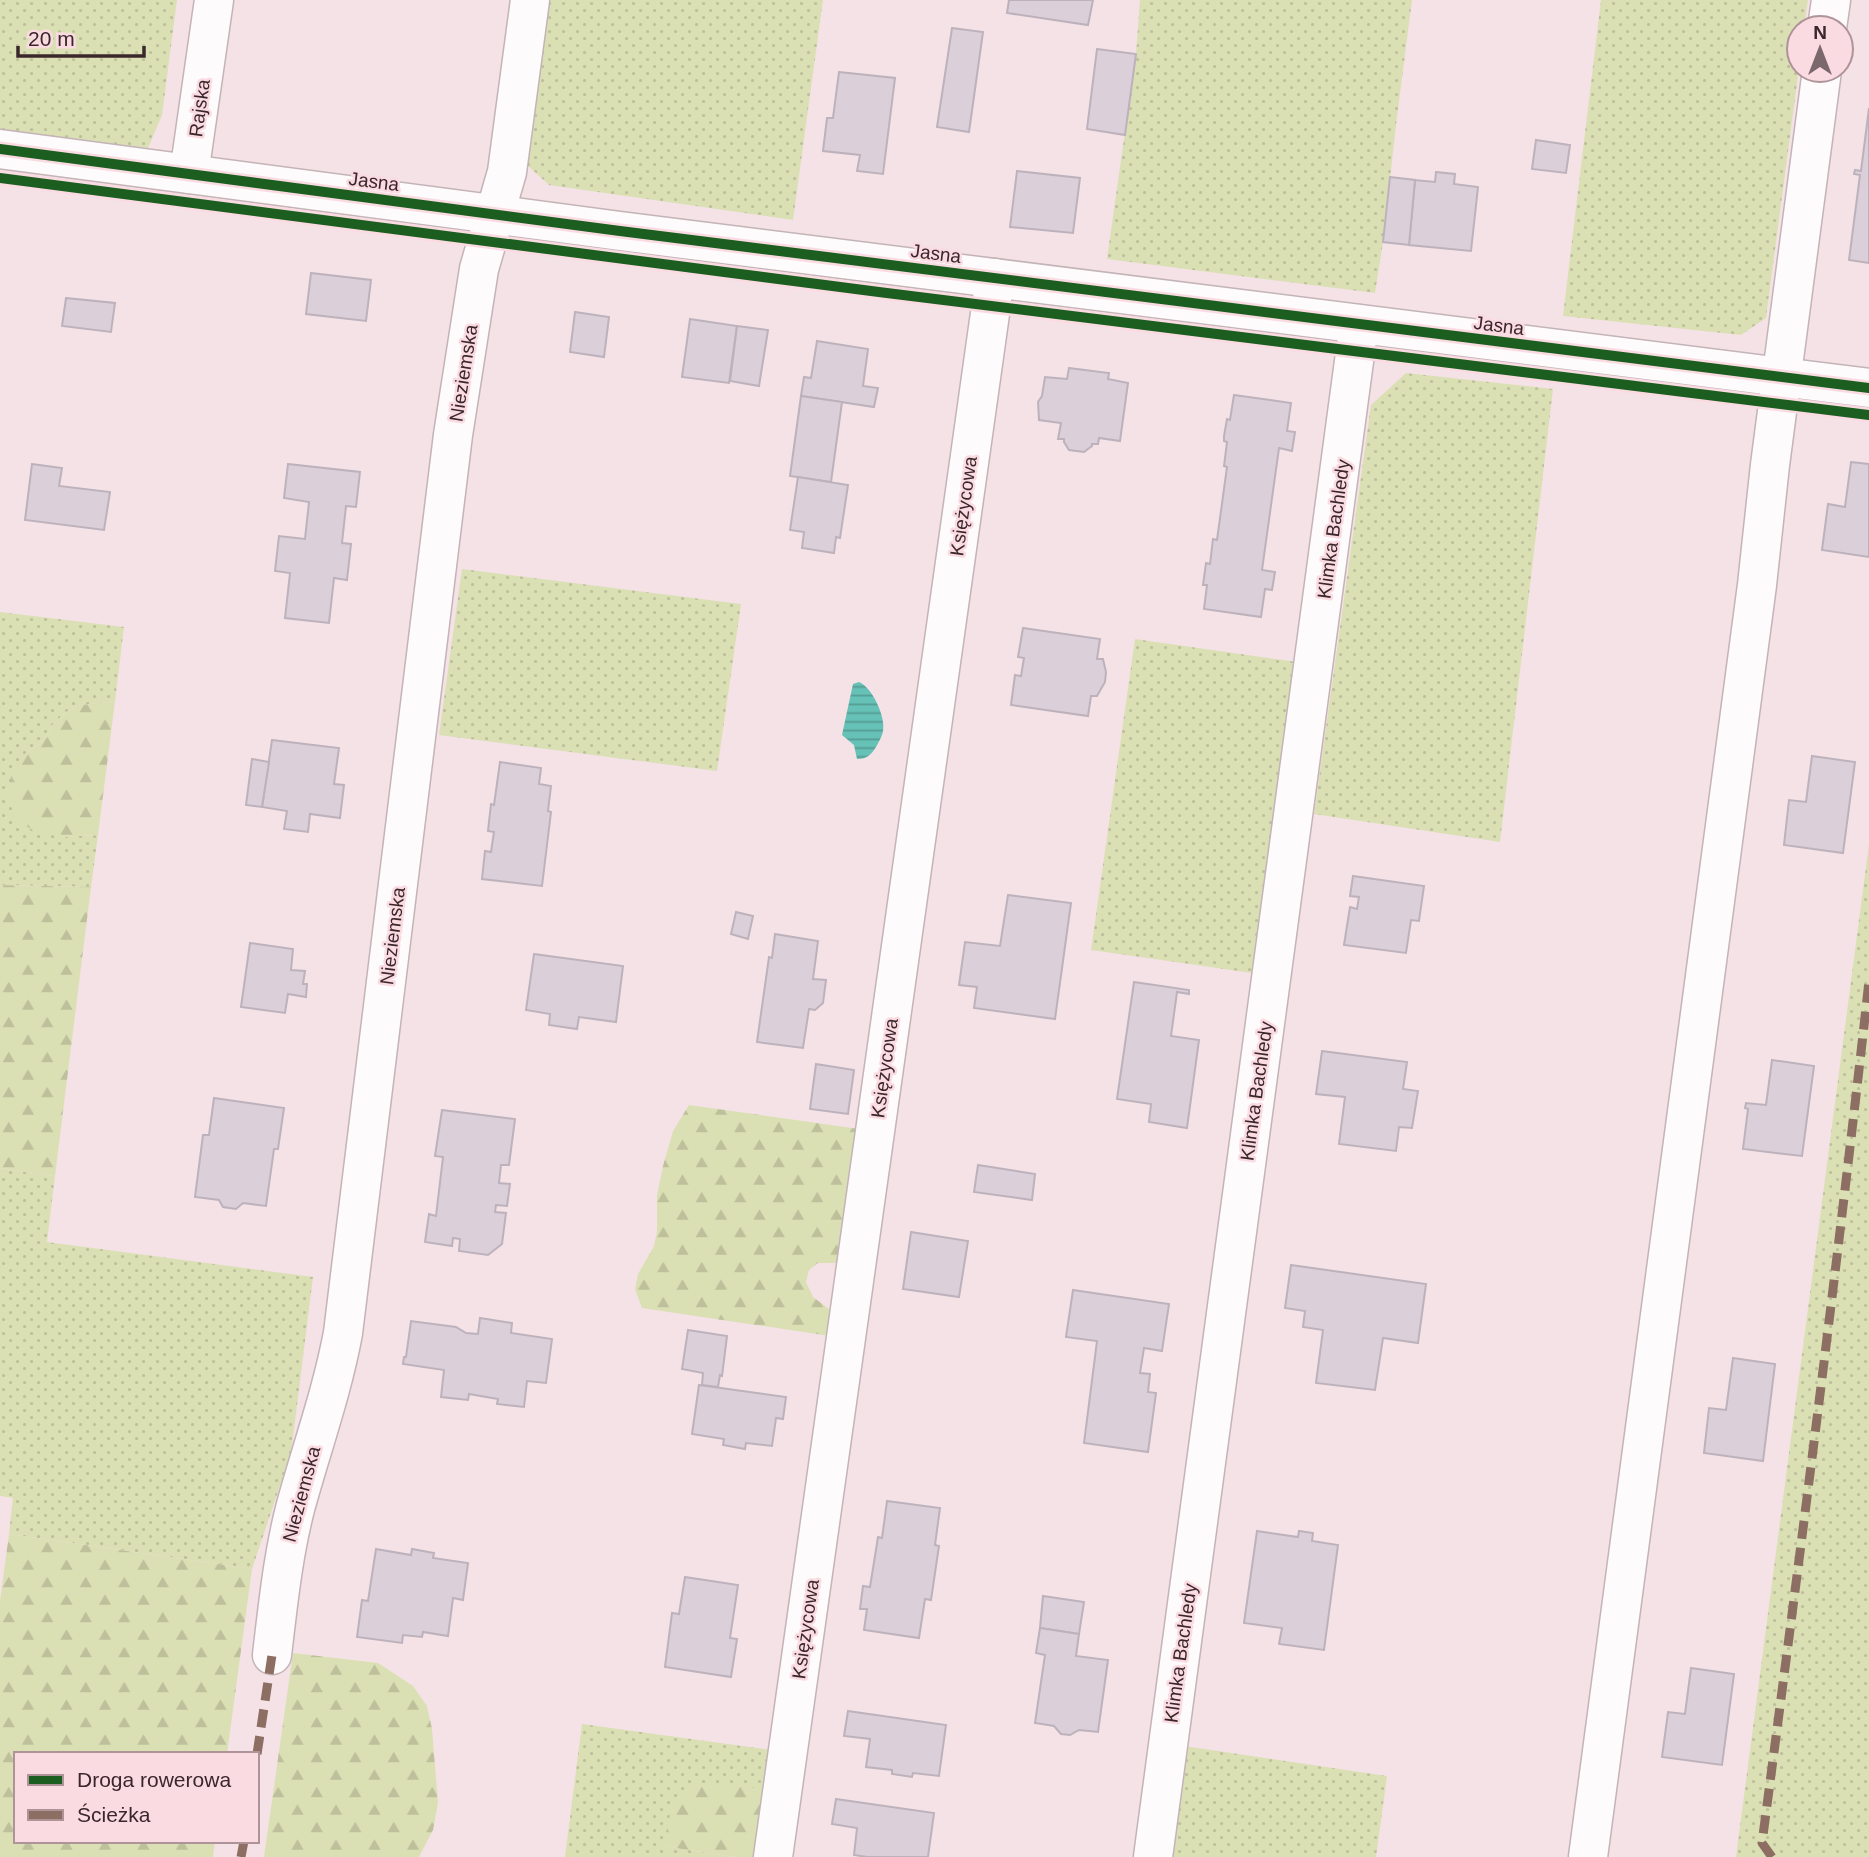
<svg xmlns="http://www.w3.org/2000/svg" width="1869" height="1857" font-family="Helvetica,sans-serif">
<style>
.grass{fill:url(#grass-dots)}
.forest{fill:url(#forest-firs)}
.water{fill:url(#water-rules)}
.building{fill:#dbcfd9;stroke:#bdb2bc;stroke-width:2}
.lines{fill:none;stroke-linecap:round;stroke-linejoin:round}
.minor-casing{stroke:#c4b3b7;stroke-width:41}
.minor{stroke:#fdfbfb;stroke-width:38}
.quiet{stroke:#8d6e63;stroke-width:9;stroke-dasharray:18 9;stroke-linecap:butt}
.cycleway-casing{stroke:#fbdbe2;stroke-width:15}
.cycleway{stroke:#1b5e20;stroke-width:10}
.labels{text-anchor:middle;stroke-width:5;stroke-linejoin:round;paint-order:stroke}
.street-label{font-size:19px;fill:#3a272c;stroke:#fbdbe2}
</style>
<defs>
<pattern id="grass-dots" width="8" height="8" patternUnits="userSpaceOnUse" patternTransform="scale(1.75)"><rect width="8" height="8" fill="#dbe0b4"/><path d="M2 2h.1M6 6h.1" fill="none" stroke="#bdc09b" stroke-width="1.8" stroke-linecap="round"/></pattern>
<pattern id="forest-firs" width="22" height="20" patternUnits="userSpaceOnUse" patternTransform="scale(1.75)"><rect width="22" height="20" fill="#dbe0b4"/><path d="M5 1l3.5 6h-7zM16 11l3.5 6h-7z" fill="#bdc09b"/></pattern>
<pattern id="water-rules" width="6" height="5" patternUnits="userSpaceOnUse" patternTransform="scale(1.75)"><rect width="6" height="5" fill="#66c1b6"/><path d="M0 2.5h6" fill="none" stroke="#559d94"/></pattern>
</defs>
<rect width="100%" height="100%" fill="#f4e2e6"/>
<g class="grass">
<path d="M0 0H177L162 115 148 148 0 130Z"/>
<path d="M548 0H823L793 220 549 185 526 164Z"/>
<path d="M1140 0H1412L1396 125 1383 242 1375 293 1107 259 1136 54Z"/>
<path d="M1601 0H1808L1804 28H1799V68L1766 318 1741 335 1563 316Z"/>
<path d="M1406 373 1553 389 1500 842 1314 814 1371 405Z"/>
<path d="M462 569 741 604 717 771 439 735Z"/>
<path d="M0 612 124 627 115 701 81 705 66 712 53 724 43 740 25 754 62 837 98 835 91 887 0 885Z"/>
<path d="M1135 639 1297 662 1252 973 1091 950Z"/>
<path d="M1869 844V1857H1736Z"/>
<path d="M0 1168 55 1176 47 1242 313 1277 291 1453 252 1569 9 1534 13 1498 0 1496Z"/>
<path d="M582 1724 771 1750 765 1793 663 1846 734 1857H565Z"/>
<path d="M1184 1746 1387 1776 1376 1857H1164Z"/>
</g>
<g class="forest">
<path d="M115 701 98 835 62 837 35 832 15 818 7 794 13 768 25 754 43 740 53 724 66 712 81 705Z"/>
<path d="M0 885 91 887 55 1176 0 1168Z"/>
<path d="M689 1105 859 1129 840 1263H818L809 1270 806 1282 813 1297 833 1312 830 1336 642 1308 635 1289 638 1274 654 1246 657 1232V1195L663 1166 673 1131Z"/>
<path d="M9 1534 252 1569 227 1754H16V1841H215L213 1857H0V1601Z"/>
<path d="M293 1653 378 1663 413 1686 427 1706 432 1729 438 1803 433 1830 419 1857H264Z"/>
<path d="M703 1783 747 1785 765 1793 755 1857H734L663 1846 672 1806 686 1789Z"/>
</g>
<path class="water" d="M859 682C872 687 886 717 883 731 882 737 878 743 876 747 871 755 867 759 857 759L854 745 842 735 853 684Z"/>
<g class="building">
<path d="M1009 0H1093L1088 25 1007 13Z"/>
<path d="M952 28 983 32 969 132 937 127Z"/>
<path d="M1097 49 1136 54 1125 135 1087 129Z"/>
<path d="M839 72 895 78 883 174 857 171 860 155 823 151 827 118H833Z"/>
<path d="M1869 108V263L1849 260 1860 175 1854 174 1855 170 1861 171Z"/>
<path d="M1536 140 1570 145 1566 173 1532 169Z"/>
<path d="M1017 171 1080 178 1073 233 1010 227Z"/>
<path d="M1436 172 1455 174 1454 184 1478 187 1471 251 1409 245 1415 180 1435 182Z"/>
<path d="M1390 177 1415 180 1409 245 1383 242Z"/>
<path d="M311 273 371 280 366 321 306 314Z"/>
<path d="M66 298 115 303 111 332 62 326Z"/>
<path d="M575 312 609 317 604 357 570 352Z"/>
<path d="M690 319 737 326 729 383 682 377Z"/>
<path d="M737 326 768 330 759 386 730 381Z"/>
<path d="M817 341 868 349 863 386 878 388 874 407 801 396 804 377 811 378Z"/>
<path d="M1069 368 1109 373 1108 379 1128 383 1120 441 1099 438 1098 444H1092V446L1084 452 1069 450 1064 442V439H1058L1061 423 1039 420 1038 402 1042 396 1045 377 1067 379Z"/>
<path d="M1234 395 1291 403 1287 431 1295 432 1292 451 1279 448 1262 570 1275 572 1272 590 1265 589 1261 617 1204 609 1207 585H1203L1206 563 1210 564 1213 539 1217 540 1227 467 1224 466 1227 442 1224 441V436L1227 419 1230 420Z"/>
<path d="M801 396 842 402 831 482 790 476Z"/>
<path d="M1851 462 1869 464V557L1822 550 1828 504 1845 507Z"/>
<path d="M32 464 62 468 59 486 110 492 104 530 25 520Z"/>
<path d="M288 464 360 472 356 507 346 506 342 543 351 544 347 580 334 578 329 623 285 618 290 573 275 571 279 536 305 539 309 502 284 498Z"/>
<path d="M798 477 848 485 840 538 836 537 834 553 802 548 804 532 790 530Z"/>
<path d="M1023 628 1100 639 1097 659H1103L1106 672 1105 682 1097 696H1091L1088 716 1011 705 1015 675 1021 676 1024 658 1018 657Z"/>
<path d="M272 740 339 748 334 784 344 785 340 818 310 814 308 832 284 829 287 811 262 807Z"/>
<path d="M1812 756 1855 762 1843 853 1784 845 1789 800 1806 802Z"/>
<path d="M252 759 269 762 262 807 246 805Z"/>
<path d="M500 762 541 768 539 784 551 786 548 811 551 812 542 886 482 879 485 851 491 852 494 832 488 831 491 804 494 805Z"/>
<path d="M1353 876 1424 886 1419 921 1411 920 1406 953 1344 945 1350 907 1357 909 1359 897 1350 896Z"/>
<path d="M1008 895 1071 903 1055 1019 974 1008 977 987 959 985 965 942 1000 946Z"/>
<path d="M736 912 753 916 748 939 731 934Z"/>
<path d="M775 934 818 941 813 979 826 980 823 1003 815 1010 809 1009 803 1048 757 1042 769 957 772 958Z"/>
<path d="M250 943 293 949 291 970 305 971 303 984H307L306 997 288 994 285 1013 241 1007Z"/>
<path d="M534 954 623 966 616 1022 579 1017 577 1029 549 1025 550 1014 526 1010Z"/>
<path d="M1134 982 1189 990V994L1177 992 1171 1036 1199 1040 1187 1128 1149 1122 1151 1104 1117 1099Z"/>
<path d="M1322 1051 1407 1062 1403 1089 1418 1091 1412 1128 1399 1127 1396 1151 1339 1144 1345 1097 1316 1094Z"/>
<path d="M1772 1060 1814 1066 1802 1156 1743 1149 1748 1109 1745 1108 1746 1103 1766 1105Z"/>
<path d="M816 1064 854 1070 848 1114 810 1109Z"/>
<path d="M214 1098 284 1108 278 1149H274L266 1206 243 1203 236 1209 223 1207 219 1200 195 1197 203 1135H209Z"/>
<path d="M442 1110 515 1119 509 1165H501L499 1183 510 1184 507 1206 496 1205 495 1212 506 1213 502 1244 488 1255 459 1251 460 1239 453 1238 452 1246 425 1242 429 1214 436 1216 443 1157 435 1156Z"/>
<path d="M978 1165 1035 1174 1032 1200 974 1192Z"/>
<path d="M911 1232 968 1241 959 1297 903 1289Z"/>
<path d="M1291 1265 1426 1284 1418 1343 1383 1338 1375 1390 1316 1383 1323 1330 1303 1327 1305 1311 1285 1308Z"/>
<path d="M1073 1290 1169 1304 1162 1351 1144 1348 1140 1373 1150 1374 1148 1392 1156 1393 1148 1452 1084 1443 1097 1341 1066 1337Z"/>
<path d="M480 1318 512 1323 511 1333 552 1339 546 1383 527 1381 524 1407 497 1404 498 1399 469 1394 468 1400 441 1397 444 1370 403 1364 404 1357H406L411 1321 456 1327 466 1333 478 1334Z"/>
<path d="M688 1330 727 1336 722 1376 720 1375 718 1387 702 1385 703 1373 682 1369Z"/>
<path d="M1733 1358 1775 1364 1763 1461 1704 1453 1709 1408 1726 1410Z"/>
<path d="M699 1385 786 1397 783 1419 776 1418 772 1446 746 1443 745 1449 723 1445 724 1439 692 1434Z"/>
<path d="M887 1501 940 1508 935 1545 939 1546 931 1600 925 1599 919 1638 864 1630 867 1609H860L863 1586 870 1587 878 1537 882 1538Z"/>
<path d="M1257 1531 1298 1537 1299 1531 1313 1533 1312 1541 1338 1545 1324 1650 1279 1644 1282 1628 1244 1623Z"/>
<path d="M376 1549 411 1555 412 1549 434 1553 433 1558 468 1563 463 1600 453 1598 448 1636 423 1632 422 1637 403 1635 402 1643 357 1637 362 1600 368 1601Z"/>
<path d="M685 1577 738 1585 730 1638 737 1639 731 1677 665 1667 672 1613 679 1614Z"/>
<path d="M1043 1596 1084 1602 1079 1634 1040 1628Z"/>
<path d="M1040 1628 1079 1634 1076 1656 1108 1660 1098 1732 1079 1730 1070 1735 1061 1734 1054 1726 1035 1723 1045 1655 1036 1653Z"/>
<path d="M1691 1668 1734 1674 1722 1765 1662 1757 1668 1712 1685 1714Z"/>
<path d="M848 1711 946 1725 939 1776 913 1773 912 1777 892 1774V1770L866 1767 870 1739 844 1736Z"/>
<path d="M836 1799 934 1813 928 1857H867L854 1855 857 1828 832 1824Z"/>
</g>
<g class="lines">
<g class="minor-casing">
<g id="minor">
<path d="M1827 28 1831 0"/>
<path d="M0 149 620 231 1869 388"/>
<path d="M189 174 214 0"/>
<path d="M272 1655C278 1605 283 1554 296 1505 312 1447 332 1392 343 1333L453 435 479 269 507 172 530 0"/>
<path d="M773 1857 995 278"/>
<path d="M1153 1857 1359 324"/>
<path d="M1588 1857 1757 585 1770 465 1822 70"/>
</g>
</g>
<use href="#minor" class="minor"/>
<g class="quiet">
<path d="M257 1754 272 1655"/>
<path d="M241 1857 244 1841"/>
<path d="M1772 1857 1762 1843C1800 1556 1837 1269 1869 981"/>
</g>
<g class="cycleway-casing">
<g id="cycleway">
<path d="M0 149 620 231 1869 388"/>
<path d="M0 178C623 259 1245 341 1869 415"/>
</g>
</g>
<use href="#cycleway" class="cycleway"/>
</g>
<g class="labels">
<g class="street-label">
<text transform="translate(199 108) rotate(-82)" y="7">Rajska</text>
<text transform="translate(374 181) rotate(7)" y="7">Jasna</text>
<text transform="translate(936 253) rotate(7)" y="7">Jasna</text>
<text transform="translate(1499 325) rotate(7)" y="7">Jasna</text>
<text transform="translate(463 373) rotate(-81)" y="7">Nieziemska</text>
<text transform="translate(963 506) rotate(-82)" y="7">Księżycowa</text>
<text transform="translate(1333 529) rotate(-82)" y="7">Klimka Bachledy</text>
<text transform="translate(392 936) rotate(-83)" y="7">Nieziemska</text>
<text transform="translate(884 1068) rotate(-82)" y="7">Księżycowa</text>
<text transform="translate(1256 1091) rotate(-82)" y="7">Klimka Bachledy</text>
<text transform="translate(301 1494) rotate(-75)" y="7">Nieziemska</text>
<text transform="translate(805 1629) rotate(-82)" y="7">Księżycowa</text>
<text transform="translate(1180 1653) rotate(-82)" y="7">Klimka Bachledy</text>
</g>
</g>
<rect x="14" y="1752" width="245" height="91" fill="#fbdbe2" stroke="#ae9399" stroke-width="2"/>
<rect x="28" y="1775" width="35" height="10" fill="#1b5e20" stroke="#ae9399" stroke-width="2"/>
<text x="77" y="1787" font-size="21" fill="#3a272c">Droga rowerowa</text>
<rect x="28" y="1810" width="35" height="10" fill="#8d6e63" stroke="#ae9399" stroke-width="2"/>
<text x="77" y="1822" font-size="21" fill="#3a272c">Ścieżka</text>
<g transform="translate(1820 49)"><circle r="33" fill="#fbdbe2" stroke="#ae9399" stroke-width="2"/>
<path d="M0-5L12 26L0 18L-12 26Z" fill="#7b686d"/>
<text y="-10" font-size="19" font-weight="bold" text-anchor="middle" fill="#3a272c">N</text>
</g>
<path d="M18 46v10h126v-10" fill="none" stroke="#3a272c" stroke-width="3.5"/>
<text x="28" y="46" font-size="21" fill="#3a272c" stroke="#fbdbe2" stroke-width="5" paint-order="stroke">20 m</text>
</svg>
